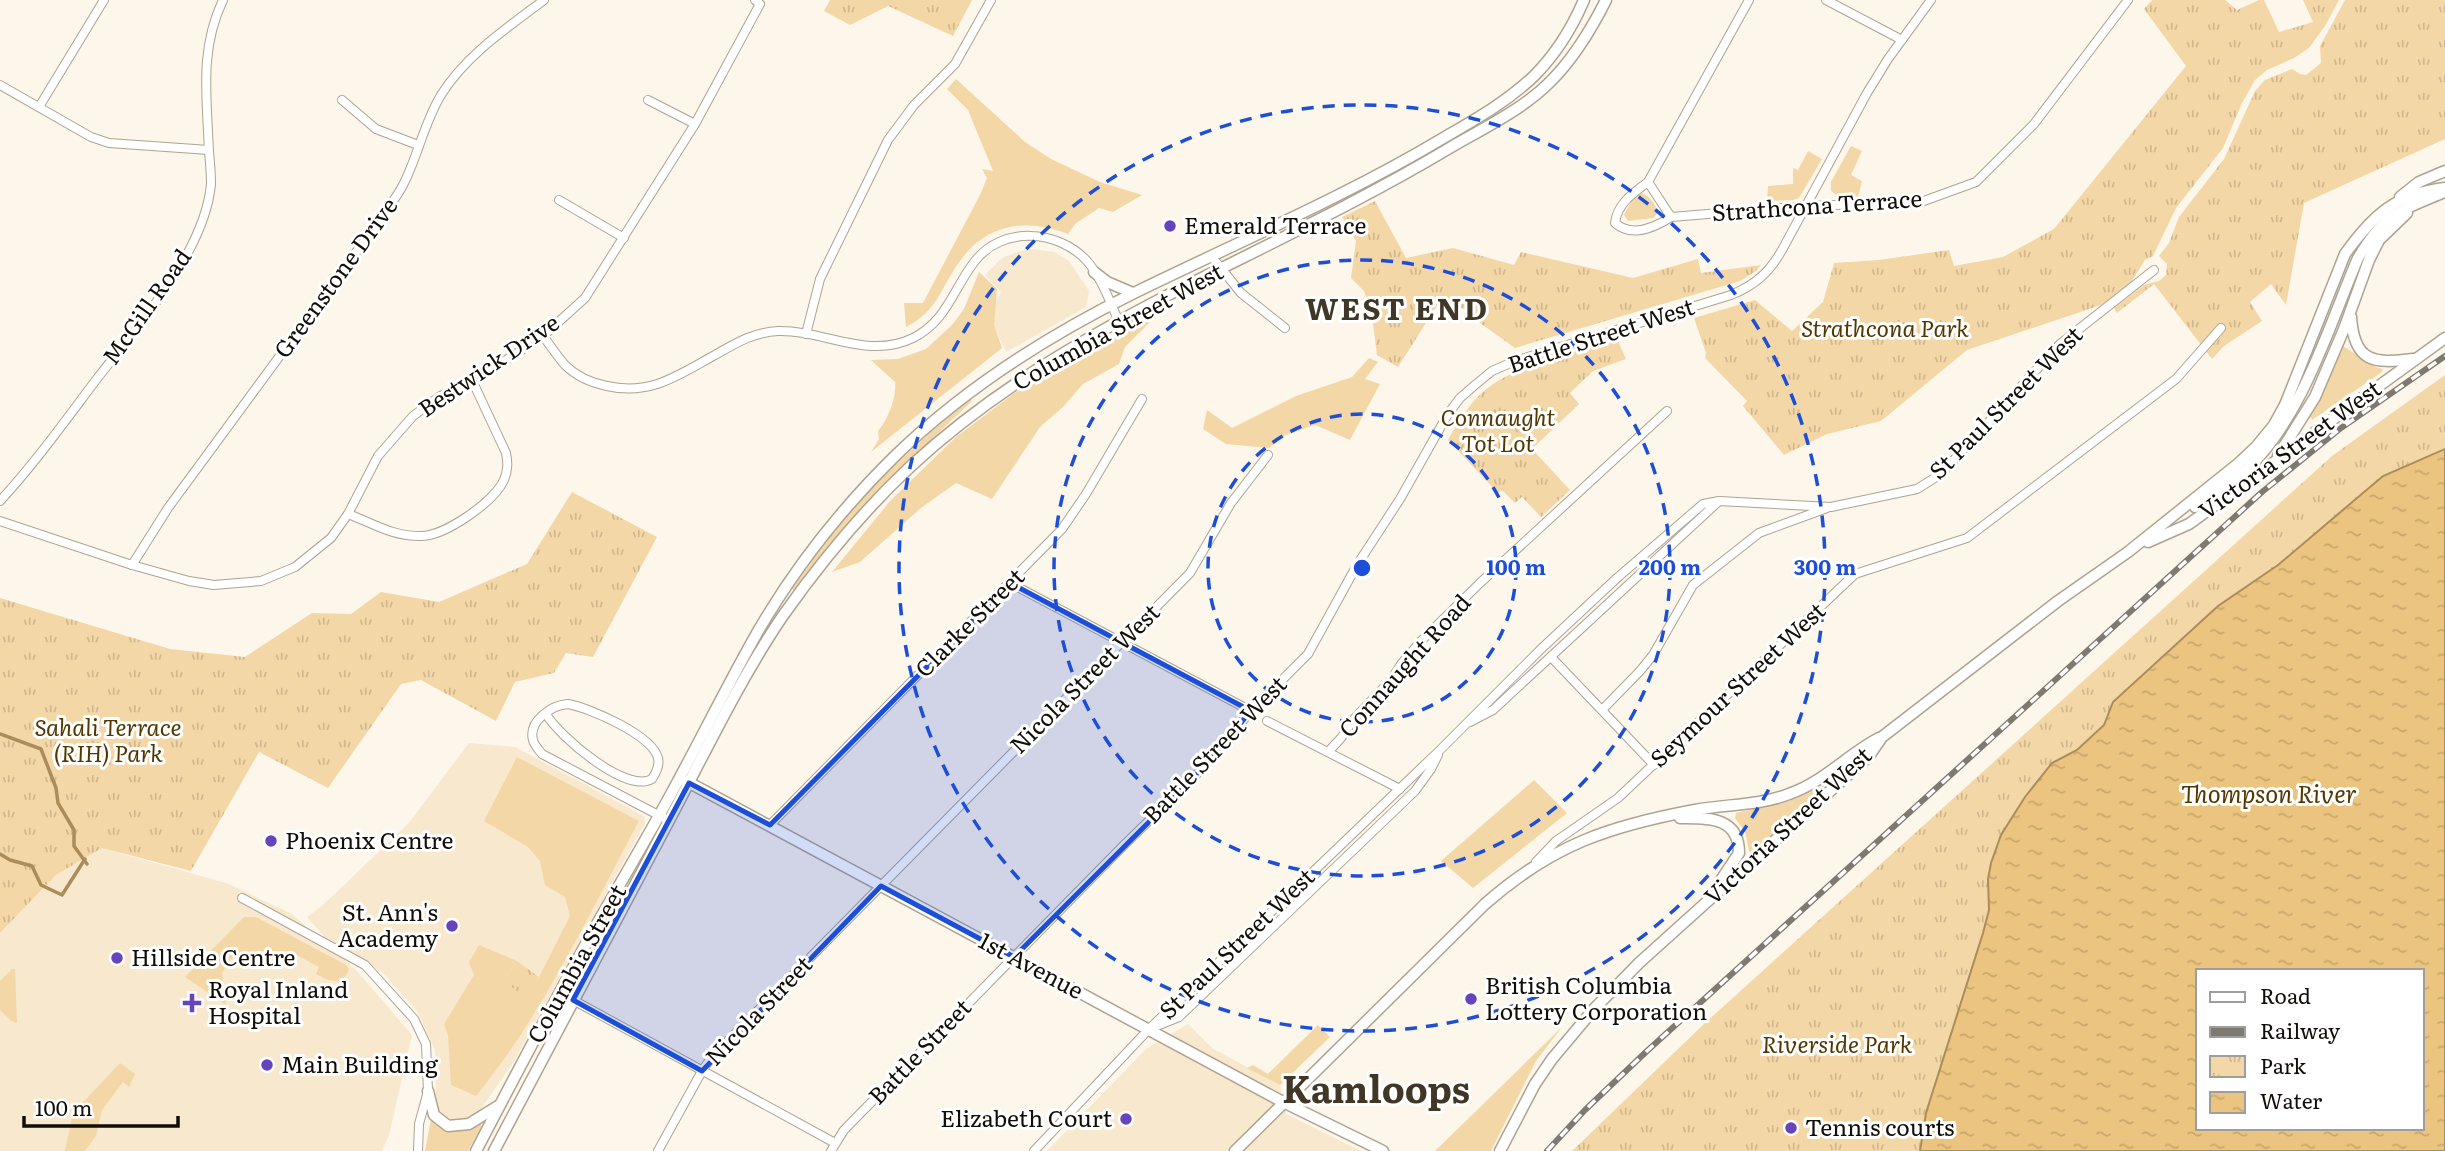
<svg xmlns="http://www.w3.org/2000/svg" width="2445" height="1151" font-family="Literata,serif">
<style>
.built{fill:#f8e8ce}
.green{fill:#f4d7a6}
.park{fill:url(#park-tufts)}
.water{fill:url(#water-ripples);stroke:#aa8d5b;stroke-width:2;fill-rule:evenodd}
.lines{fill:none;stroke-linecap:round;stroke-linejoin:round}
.stream{stroke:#aa8d5b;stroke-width:3.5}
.street-casing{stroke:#aea391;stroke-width:10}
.secondary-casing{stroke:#aea391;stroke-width:13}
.street{stroke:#fff;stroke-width:8}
.secondary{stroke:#fff;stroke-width:10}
.rail-casing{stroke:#7f7a71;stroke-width:6}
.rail{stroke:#fff;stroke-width:3.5;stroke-dasharray:10;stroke-linecap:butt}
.marked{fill:#1d4ed8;fill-opacity:0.2;stroke:#1d4ed8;stroke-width:5;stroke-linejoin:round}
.ring{fill:none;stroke:#1d4ed8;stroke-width:3.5;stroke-dasharray:12 9}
.poi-dot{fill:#6544bd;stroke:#fff;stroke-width:2.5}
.labels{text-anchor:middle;stroke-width:6;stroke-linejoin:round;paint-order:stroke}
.street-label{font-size:23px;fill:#110d07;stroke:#fff}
.poi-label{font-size:23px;fill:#110d07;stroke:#fff;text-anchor:start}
.park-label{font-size:23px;font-style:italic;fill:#523800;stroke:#fff}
.water-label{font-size:24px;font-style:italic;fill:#533900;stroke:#fff}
.district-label{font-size:30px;font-weight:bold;letter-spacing:2px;fill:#403727;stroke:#fff}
.town-label{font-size:37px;font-weight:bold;fill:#403727;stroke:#fff}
.centre{fill:#1d4ed8;stroke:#fff;stroke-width:3.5}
.ring-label{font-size:21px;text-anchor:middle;font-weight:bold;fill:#1d4ed8;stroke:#fff;stroke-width:6;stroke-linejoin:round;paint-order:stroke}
</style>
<defs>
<pattern id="park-tufts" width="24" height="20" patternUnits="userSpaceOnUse" patternTransform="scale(1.75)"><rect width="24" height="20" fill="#f4d7a6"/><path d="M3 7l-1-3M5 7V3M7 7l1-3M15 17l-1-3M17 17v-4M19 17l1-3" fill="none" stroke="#d0b78d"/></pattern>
<pattern id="water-ripples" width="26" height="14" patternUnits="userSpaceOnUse" patternTransform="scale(1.75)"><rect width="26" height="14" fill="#ebc47f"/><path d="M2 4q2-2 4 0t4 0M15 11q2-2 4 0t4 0" fill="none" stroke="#c8a76c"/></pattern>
</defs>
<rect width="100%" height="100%" fill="#fdf6ea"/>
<g class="built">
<path d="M1033 249 1054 252 1069 261 1089 291 1086 307 1006 352 994 326V305L1001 292 985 275 1002 258 1017 252Z"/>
<path d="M469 743 515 747 644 816 645 823 513 1063 476 1116 461 1121 446 1120 439 1112 436 1098 435 1050 417 1011 383 973 324 936 307 917 323 905 408 824Z"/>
<path d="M102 848 229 884 292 914 357 971 412 1035 389 1135 382 1151H0V933L56 875Z"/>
<path d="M1188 1024 1212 1048 1280 1085 1286 1114 1361 1151H1047L1146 1049Z"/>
</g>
<g class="green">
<path d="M956 79 1025 142 1051 159 1100 182 1142 195 1113 212 1099 208 1075 224 1068 234C1028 218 987 223 960 261 940 288 939 310 906 327L904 303H923L981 193 987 178 982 169 993 171 968 110 947 89Z"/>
<path d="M1851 146 1862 151 1851 175 1862 181 1858 197H1839L1831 191V182Z"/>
<path d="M1808 151 1822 159 1799 198 1793 200 1767 201 1768 186 1793 184V168L1798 170Z"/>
<path d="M1639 193C1649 194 1657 205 1657 214L1653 218 1628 221 1624 215 1635 194Z"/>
<path d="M979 272 997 289 994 325 1002 348 871 452 879 439 878 431C888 420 897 396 895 382L871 360 898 359 926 349 952 325 964 309Z"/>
<path d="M1157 315 1125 347 1119 364 1083 384 1063 407 1040 427 992 499 956 483 921 508 860 562 832 572 891 500 956 437 1013 394 1045 375Z"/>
<path d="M2342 346C2359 354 2363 364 2383 369L2382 372 2312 420 2310 416Z"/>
<path d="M1369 358 1378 362 1365 379 1380 384 1350 440 1315 425 1286 435 1269 448 1226 444 1203 429 1207 410 1232 428 1296 396 1352 377Z"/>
<path d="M970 399 972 401 879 489 835 538 794 591 792 589C810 564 827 538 847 515 885 473 926 435 970 399Z"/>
<path d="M517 757 639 821C589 914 543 1014 476 1096L451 1085 448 1035 444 1024 474 975 469 962 479 945 517 961 503 981 526 996 539 977 570 916 565 897 545 885 540 861 528 847 484 821Z"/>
<path d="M1534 780 1567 813 1473 888 1441 861Z"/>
<path d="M1823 785 1824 787 1752 853 1749 851 1745 832 1735 818 1736 813 1789 801Z"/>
<path d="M244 917H256L346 965 349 969C343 987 328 981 316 974L319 967 289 951 241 952 230 960 222 973 226 1005 185 977Z"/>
<path d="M12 969H15L17 1023 11 1021 0 1010V981Z"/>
<path d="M1318 1025 1330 1037 1280 1085 1247 1068 1253 1065 1268 1074Z"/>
<path d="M1562 1027 1536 1061 1491 1151H1435Z"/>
<path d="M120 1063 135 1074 129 1087 123 1082 102 1110 96 1136 85 1151H65L73 1113Z"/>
<path d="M431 1119C446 1133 462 1135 480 1124L482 1126 468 1151H425Z"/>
</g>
<g class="park">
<path d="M830 0H972L953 36 888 6 850 25 824 11Z"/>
<path d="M2152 0H2225L2237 10 2259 0H2264L2279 32 2313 22 2303 0H2339L2325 26 2309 48 2294 58 2267 70 2255 80 2242 103 2223 148 2176 208 2153 256 2145 260 2130 284 2110 302 1967 350 1881 421 1827 434 1784 455 1743 406 1747 401 1705 358 1706 353 1694 318 1755 300 1792 331 1823 302 1834 263 1879 260 1949 250 1954 266 2003 257 2054 229 2186 66 2144 9Z"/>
<path d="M2345 0H2445V139L2304 203 2286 305 2271 284 2250 302 2262 321 2224 346 2212 359 2154 284 2117 313 2114 308 2144 285 2159 281 2166 275 2167 264 2159 256 2169 243 2179 217 2224 159 2255 91 2265 80 2292 69 2300 74 2306 75 2321 63 2320 46Z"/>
<path d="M1375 201 1406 258 1453 248 1514 265 1521 252 1633 278 1698 259 1701 273 1761 265 1756 271 1740 281 1515 348 1480 323 1470 311 1440 301 1398 367 1377 355 1372 316 1364 291 1351 278 1356 241 1342 217Z"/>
<path d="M1617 339 1626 359 1593 371 1570 393 1579 404 1532 449 1570 490 1541 517 1522 497 1515 503 1502 490 1498 493 1448 440C1458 422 1469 404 1484 391 1514 365 1578 351 1617 339Z"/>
<path d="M2445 375V449L2383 476 2278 565 2218 606 2113 702 2104 725 2077 750 2052 763 1988 879 1989 910 1983 933 1926 1113 1920 1151H1572L1704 1024 2332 456Z"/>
<path d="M572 492 657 537 593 657 566 653 554 673 515 682 496 721 421 680 401 684 328 788 259 752 191 871 102 848 56 875 0 933V598L170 649 245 657 312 613 351 614 381 592 439 602 527 564Z"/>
<path d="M517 961 539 977 526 997 503 981Z"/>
</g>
<path class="water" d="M2445 449V1151H1920L1926 1113 1983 933 1989 910 1988 879 1991 863 2001 835 2025 797 2052 763 2077 750 2104 725 2113 702 2218 606 2278 565 2383 476ZM2198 971H2422V1128H2198Z"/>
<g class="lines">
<g class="stream">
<path d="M0 734 41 749 56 788 58 803 74 830V846L87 864"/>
<path d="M0 854 10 860 32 866 41 885 62 895 85 859"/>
</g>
<g class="street-casing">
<g id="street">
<path d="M1826 0 1902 40"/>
<path d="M0 85 91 137 109 143 209 150"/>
<path d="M342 100 376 129 418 145"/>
<path d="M648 100 695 124"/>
<path d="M39 107 104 0"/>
<path d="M1648 182 1671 217 1806 206 1921 202 1976 182 2034 124 2128 0"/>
<path d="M559 200 624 238"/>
<path d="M1671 217C1654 228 1632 238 1615 223 1617 204 1633 193 1648 182L1749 0"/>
<path d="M1212 257 1241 293 1285 328"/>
<path d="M806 334 820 279 888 140 914 105 955 64 991 0"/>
<path d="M543 336C550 345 557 356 565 365 576 376 592 383 607 386 651 396 678 375 715 355 736 343 754 332 778 331 824 330 868 360 913 338 947 321 953 289 975 261 1002 226 1058 229 1087 261 1101 277 1110 302 1119 322"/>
<path d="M0 501C35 463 65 421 96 380 137 327 205 252 211 184 211 174 210 162 209 152 207 98 199 50 223 0"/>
<path d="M348 514C375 524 391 536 421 536 445 536 494 502 504 480 508 470 508 463 506 453L471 378"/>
<path d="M0 521 132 565 189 581 214 585 261 581 295 567 331 538 348 514 378 456 413 416 439 397 503 362 543 336 585 298 695 124 760 4 755 0"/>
<path d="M132 565 168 508 379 221C387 209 397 197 403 185 418 156 424 123 441 95 466 55 507 28 544 0"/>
<path d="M1010 583 1251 711"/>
<path d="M1551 657 1654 765"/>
<path d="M1602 710 1640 671 1653 655 1693 585 1759 533 1827 508"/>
<path d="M546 714C559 736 626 794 652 779 656 773 660 766 658 758 652 735 590 708 568 704 552 705 528 721 533 740 534 745 539 750 542 754L664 818"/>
<path d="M1267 721 1400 789"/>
<path d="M1470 722 1493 710 1719 501"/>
<path d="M1329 751 1341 738 1354 719 1391 680 1402 663 1421 641 1480 583 1667 411"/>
<path d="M770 825 1062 529 1086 494 1142 399"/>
<path d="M1536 862 1556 841 1618 798 1855 574 1967 538 2176 379 2221 328"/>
<path d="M242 898 365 965 414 1019 426 1044 428 1091 419 1124 418 1151"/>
<path d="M573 1000 835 1143"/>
<path d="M1154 1027 1179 1017 1415 791 1431 769 1438 755"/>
<path d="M658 1151 702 1071 711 1058 1190 573 1231 503 1268 455"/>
<path d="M831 1151 844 1130 1123 846 1201 770 1251 711 1308 654 1357 565 1400 499 1448 414 1460 398 1475 385 1492 371 1515 361 1731 295C1755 285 1769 273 1782 250L1867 93 1888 59 1931 0"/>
<path d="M1034 1151 1148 1030 1439 751 1541 649 1617 578 1703 504 1719 501 1831 507 1917 489 1941 474 2060 344 2154 270"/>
</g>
</g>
<g class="secondary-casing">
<g id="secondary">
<path d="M2400 197 2419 182 2445 171"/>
<path d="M1094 272 1107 282 1133 293"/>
<path d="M2351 317C2354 362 2373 364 2413 359"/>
<path d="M2278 456 2315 397 2344 329 2369 260 2379 240 2407 213"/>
<path d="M2195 507C2212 494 2232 483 2247 469 2302 418 2329 326 2358 258 2385 214 2397 212 2442 193"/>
<path d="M2148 542 2189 524 2445 338"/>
<path d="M686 781 1283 1102 1383 1151"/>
<path d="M1680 818C1707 818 1739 816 1739 853L1715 889"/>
<path d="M428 1091 434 1115 448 1126 469 1124 498 1106"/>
<path d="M476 1151C514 1078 553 1004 593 931 619 885 646 840 671 794 700 741 727 686 757 633 794 569 842 508 895 456 964 389 1047 336 1134 293 1238 242 1345 197 1445 137 1476 119 1508 101 1534 76 1556 54 1572 28 1584 0"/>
<path d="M494 1151C551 1043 608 935 665 828 702 759 738 682 782 617 820 563 863 511 911 466 990 393 1079 341 1174 292 1267 245 1363 200 1453 146 1486 127 1523 109 1550 82 1574 58 1591 30 1606 0"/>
<path d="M1235 1151 1485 904C1552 845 1609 826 1695 810 1727 804 1758 806 1789 794 1824 782 1848 754 1879 738"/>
<path d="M1500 1151 1535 1084 1552 1059 1594 1009 1639 963 1869 756 1882 737 2058 601 2128 552 2239 463 2256 447 2274 425 2285 405 2345 254C2373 215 2396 194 2445 188"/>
</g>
</g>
<use href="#street" class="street"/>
<use href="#secondary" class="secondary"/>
<g class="rail-casing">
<path id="rail" d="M1547 1151 1585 1110 1647 1051 2262 492 2341 428 2445 356"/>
</g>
<use href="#rail" class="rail"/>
</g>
<path class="marked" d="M1010 583 1251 711 1201 770 1014 957 881 886 702 1071 573 1000 689 783 770 825Z"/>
<g class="ring">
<circle cx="1362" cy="568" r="154"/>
<circle cx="1362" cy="568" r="308"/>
<circle cx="1362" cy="568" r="463"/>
</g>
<g class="poi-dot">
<circle cx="1170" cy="226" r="7"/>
<circle cx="271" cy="841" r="7"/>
<circle cx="452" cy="926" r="7"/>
<circle cx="117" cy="958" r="7"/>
<circle cx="1471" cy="999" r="7"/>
<path d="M188.5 992.5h7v7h7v7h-7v7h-7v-7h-7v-7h7z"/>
<circle cx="267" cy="1065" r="7"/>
<circle cx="1126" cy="1119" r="7"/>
<circle cx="1791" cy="1128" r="7"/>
</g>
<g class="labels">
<g class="street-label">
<text transform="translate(1817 206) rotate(-4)" y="8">Strathcona Terrace</text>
<text transform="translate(336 278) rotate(-54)" y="8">Greenstone Drive</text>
<text transform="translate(147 307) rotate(-55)" y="8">McGill Road</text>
<text transform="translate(1118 327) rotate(-29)" y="8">Columbia Street West</text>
<text transform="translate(1601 336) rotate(-18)" y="8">Battle Street West</text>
<text transform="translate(489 366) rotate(-34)" y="8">Bestwick Drive</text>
<text transform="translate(2006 403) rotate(-45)" y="8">St Paul Street West</text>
<text transform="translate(2290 450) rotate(-36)" y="8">Victoria Street West</text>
<text transform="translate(970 623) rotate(-45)" y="8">Clarke Street</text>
<text transform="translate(1405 666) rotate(-48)" y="8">Connaught Road</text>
<text transform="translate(1085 679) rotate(-45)" y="8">Nicola Street West</text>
<text transform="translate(1738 685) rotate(-43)" y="8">Seymour Street West</text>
<text transform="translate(1215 750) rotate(-46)" y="8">Battle Street West</text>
<text transform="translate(1788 826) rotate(-43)" y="8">Victoria Street West</text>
<text transform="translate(1237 944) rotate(-44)" y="8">St Paul Street West</text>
<text transform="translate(577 964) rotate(-61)" y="8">Columbia Street</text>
<text transform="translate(1031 966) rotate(28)" y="8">1st Avenue</text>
<text transform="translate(759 1011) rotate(-46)" y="8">Nicola Street</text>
<text transform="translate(920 1052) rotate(-46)" y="8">Battle Street</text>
</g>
<g class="poi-label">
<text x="1184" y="234">Emerald Terrace</text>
<text x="285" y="849">Phoenix Centre</text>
<text x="438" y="921" text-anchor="end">St. Ann's<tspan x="438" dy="26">Academy</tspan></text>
<text x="131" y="966">Hillside Centre</text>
<text x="1485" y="994">British Columbia<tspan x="1485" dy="26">Lottery Corporation</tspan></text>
<text x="208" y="998">Royal Inland<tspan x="208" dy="26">Hospital</tspan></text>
<text x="281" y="1073">Main Building</text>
<text x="1112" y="1127" text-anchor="end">Elizabeth Court</text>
<text x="1805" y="1136">Tennis courts</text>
</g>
<g class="park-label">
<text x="1885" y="337">Strathcona Park</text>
<text x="1498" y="426">Connaught<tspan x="1498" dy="26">Tot Lot</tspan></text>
<text x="108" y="736">Sahali Terrace<tspan x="108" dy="26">(RIH) Park</tspan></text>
<text x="1837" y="1053">Riverside Park</text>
</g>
<g class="water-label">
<text x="2269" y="803">Thompson River</text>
</g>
<g class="district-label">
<text x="1397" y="320">WEST END</text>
</g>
<g class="town-label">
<text x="1376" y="1103">Kamloops</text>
</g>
</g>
<circle cx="1362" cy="568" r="10" class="centre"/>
<g class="ring-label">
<text x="1516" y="575">100 m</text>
<text x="1670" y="575">200 m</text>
<text x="1825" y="575">300 m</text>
</g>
<rect x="2196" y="969" width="228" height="161" fill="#ffffff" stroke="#a09e9c" stroke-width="2"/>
<rect x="2210" y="992" width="35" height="10" fill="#ffffff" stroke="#a09e9c" stroke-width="2"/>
<text x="2260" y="1004" font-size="21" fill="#110d07">Road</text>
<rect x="2210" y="1027" width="35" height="10" fill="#7f7a71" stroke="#a09e9c" stroke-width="2"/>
<text x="2260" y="1039" font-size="21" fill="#110d07">Railway</text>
<rect x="2210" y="1056" width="35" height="21" fill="url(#park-tufts)" stroke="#a09e9c" stroke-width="2"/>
<text x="2260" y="1074" font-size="21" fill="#110d07">Park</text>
<rect x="2210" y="1092" width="35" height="21" fill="url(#water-ripples)" stroke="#a09e9c" stroke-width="2"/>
<text x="2260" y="1109" font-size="21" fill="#110d07">Water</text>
<path d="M24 1116v10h154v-10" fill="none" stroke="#110d07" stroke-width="3.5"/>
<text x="35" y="1116" font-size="21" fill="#110d07" stroke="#ffffff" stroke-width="5" paint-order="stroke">100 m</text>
</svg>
